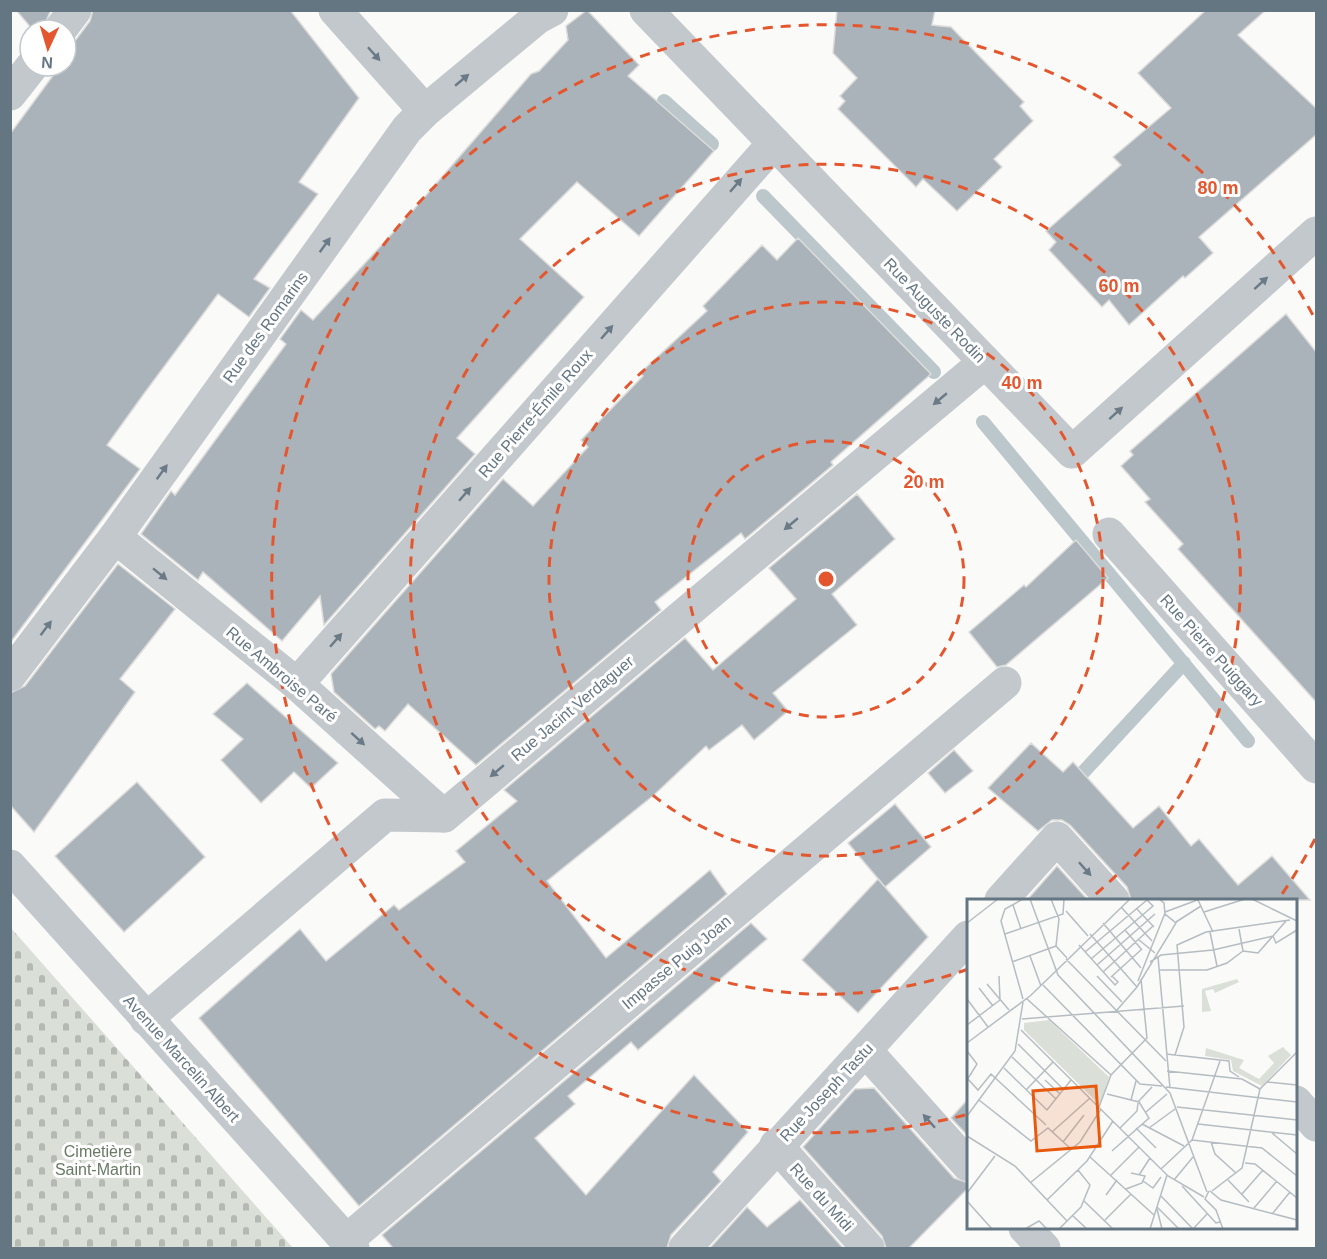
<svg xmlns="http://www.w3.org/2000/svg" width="1327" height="1259" font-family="Arial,sans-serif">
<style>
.cemetery{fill:url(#cemetery-stones)}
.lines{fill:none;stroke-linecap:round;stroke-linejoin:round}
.stream{stroke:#bbc7cb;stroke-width:14}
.building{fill:#aab3b9;stroke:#dcdcda;stroke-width:1.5}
.minor{stroke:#c3c8cc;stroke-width:33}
.oneway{fill:#6a7a87}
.ring{fill:none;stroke:#e4572e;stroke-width:3;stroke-dasharray:10 8}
.labels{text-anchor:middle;stroke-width:6;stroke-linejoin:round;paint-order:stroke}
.street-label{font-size:16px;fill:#657683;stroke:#fff}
.park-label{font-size:16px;fill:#687a64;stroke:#fff}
.inset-road{fill:none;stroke:#b5bdc2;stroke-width:1.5}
.view{fill:#e8590c;fill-opacity:0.15;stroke:#e8590c;stroke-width:3}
.inset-edge{fill:none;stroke:#657683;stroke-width:3}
.centre{fill:#e4572e;stroke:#fff;stroke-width:3}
.ring-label{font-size:18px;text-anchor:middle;font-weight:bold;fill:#e4572e;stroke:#fff;stroke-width:6;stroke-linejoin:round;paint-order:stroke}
</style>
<defs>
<pattern id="cemetery-stones" width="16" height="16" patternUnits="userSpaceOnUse" patternTransform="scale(1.5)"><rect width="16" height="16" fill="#dadfd7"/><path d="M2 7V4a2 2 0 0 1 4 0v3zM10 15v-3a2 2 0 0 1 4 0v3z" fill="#b4b9b4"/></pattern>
</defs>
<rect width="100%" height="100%" fill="#fafaf8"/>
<path class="cemetery" d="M11 928 293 1248H11Z"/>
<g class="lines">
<g class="stream">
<path d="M664 101 712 144"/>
<path d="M763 196 934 372"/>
<path d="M983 422 1248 741"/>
<path d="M1077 779 1184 663"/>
</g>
</g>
<g class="building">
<path d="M16 10H51L42 30H33Z"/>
<path d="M93 10H290L359 98 299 182 318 194 254 279 270 288 249 317 218 294 143 395 107 445 140 469 10 643V134L60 66H66V48L75 41 90 21Z"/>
<path d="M587 10 639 65 628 76 714 151 639 236 577 182 520 239 584 297 457 438 475 454 324 625 320 596 282 641 203 572 198 580 141 534 171 491 175 495 286 344 280 339 301 310 313 320 409 215 531 74 539 71 556 53 568 40 566 26Z"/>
<path d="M837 10H935L932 25 951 27 1024 102 1020 106 1033 121 994 159 1002 167 957 211 923 179 916 187 838 109 845 101 840 96 857 78 833 53Z"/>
<path d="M1206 10H1266L1238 35 1317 109V134L1199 237 1213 253 1185 278 1183 276 1129 325 1109 300 1102 307 1049 250 1056 242 1046 231 1121 165 1113 157 1171 108 1138 73Z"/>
<path d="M798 238 931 374 831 462 833 465 745 539 741 533 655 602 661 610 476 765 408 704 385 731 379 726 375 729 334 692 331 674 503 479 533 506 588 447 581 440 643 376 640 373 707 311 703 306 762 245 777 260Z"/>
<path d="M1286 314 1317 353V703L1178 549 1183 544 1145 502 1150 499 1121 466 1133 455 1130 451Z"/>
<path d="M857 494 895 539 832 594 857 625 773 693 788 711 754 740 742 725 709 750 706 746 654 795 547 881 606 958 710 870 727 894 359 1206 199 1018 300 929 326 961 394 905 399 910 465 862 456 851 517 801 504 790 685 638 713 670 796 599 769 568Z"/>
<path d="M1076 540 1108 578 1006 665 997 667 969 632 1024 585 1026 587Z"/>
<path d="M118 564 175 609 120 679 135 692 34 832 10 805V693L25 686Z"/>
<path d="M247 683 338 763 311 788 294 772 261 803 221 760 243 739 213 714Z"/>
<path d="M1031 743 1063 772 1073 762 1133 828 1159 806 1191 846 1199 839 1238 885 1272 856 1310 900H1131L1127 887 1070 825 1062 820H1052L1038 831 988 788Z"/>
<path d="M954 750 973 771 945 793 928 773Z"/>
<path d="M137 782 205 857 124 932 55 856Z"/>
<path d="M895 804 931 847 885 887 848 843Z"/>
<path d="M1057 866 1088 900H1027Z"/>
<path d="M878 879 928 937 858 1013 802 960Z"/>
<path d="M751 923 767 939 638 1050 631 1042 568 1096 575 1104 535 1138 586 1195 694 1075 748 1132 713 1172 721 1181 671 1235 667 1248H393L382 1235Z"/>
<path d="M874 1088 954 1178 969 1183V1187L909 1248H886L882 1236 803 1147 855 1089Z"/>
<path d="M969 1098V1137L951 1118Z"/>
<path d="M800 1200 843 1248H710L747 1207 767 1227Z"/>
</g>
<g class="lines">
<g class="minor">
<path d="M335 10 425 111"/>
<path d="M646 10 1072 452 1316 233"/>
<path d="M60 30 75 10"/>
<path d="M10 94 32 66"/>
<path d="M1109 534 1316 767"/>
<path d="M115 537 297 684 444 816"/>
<path d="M10 675 115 537 407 129 425 111 537 18 552 10"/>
<path d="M297 684 774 143"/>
<path d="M10 866 353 1248"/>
<path d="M1001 900 1057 838 1113 900"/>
<path d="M146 1019 385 815 444 816 985 362"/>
<path d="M866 1051 968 1165"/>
<path d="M1296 1102 1316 1125"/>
<path d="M776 1145 868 1248"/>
<path d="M1025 1228 1044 1248"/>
<path d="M346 1241 1005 683"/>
<path d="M685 1248 968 937"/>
</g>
</g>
<defs><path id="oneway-solid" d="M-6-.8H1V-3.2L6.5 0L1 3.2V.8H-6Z" transform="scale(1.5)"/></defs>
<g class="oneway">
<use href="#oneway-solid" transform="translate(374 54) rotate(48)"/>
<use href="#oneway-solid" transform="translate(462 80) rotate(-40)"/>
<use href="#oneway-solid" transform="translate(736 185) rotate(-49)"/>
<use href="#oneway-solid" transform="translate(325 245) rotate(-54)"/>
<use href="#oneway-solid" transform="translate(1261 283) rotate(-42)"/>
<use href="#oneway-solid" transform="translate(607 332) rotate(-49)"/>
<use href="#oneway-solid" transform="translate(940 399) rotate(140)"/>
<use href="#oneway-solid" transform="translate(1116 413) rotate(-42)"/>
<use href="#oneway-solid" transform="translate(162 472) rotate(-54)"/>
<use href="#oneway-solid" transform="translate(465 494) rotate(-49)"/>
<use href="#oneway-solid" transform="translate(791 524) rotate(140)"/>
<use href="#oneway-solid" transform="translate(160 574) rotate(39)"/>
<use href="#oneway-solid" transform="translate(46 628) rotate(-53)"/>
<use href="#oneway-solid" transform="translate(336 640) rotate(-49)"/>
<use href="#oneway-solid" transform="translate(358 739) rotate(42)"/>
<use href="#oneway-solid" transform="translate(497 771) rotate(140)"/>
<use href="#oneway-solid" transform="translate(1085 869) rotate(48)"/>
<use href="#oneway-solid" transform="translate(929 1121) rotate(-132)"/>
</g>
<g class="ring">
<circle cx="826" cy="579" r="138"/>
<circle cx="826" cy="579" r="277"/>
<path d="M968 969A415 415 0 1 1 1090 899"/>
<path d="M1315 839A554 554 0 0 1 1280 897M965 1115A554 554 0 1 1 1315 319"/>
</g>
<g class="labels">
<g class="street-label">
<text transform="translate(935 310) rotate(46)" y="6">Rue Auguste Rodin</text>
<text transform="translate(265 327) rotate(-54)" y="6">Rue des Romarins</text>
<text transform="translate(535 413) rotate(-49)" y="6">Rue Pierre-Émile Roux</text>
<text transform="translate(1212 650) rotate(48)" y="6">Rue Pierre Puiggary</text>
<text transform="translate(282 674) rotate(40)" y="6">Rue Ambroise Paré</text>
<text transform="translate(572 708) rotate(-40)" y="6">Rue Jacint Verdaguer</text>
<text transform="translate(676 962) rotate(-40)" y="6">Impasse Puig Joan</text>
<text transform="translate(182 1058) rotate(48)" y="6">Avenue Marcelin Albert</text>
<text transform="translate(826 1092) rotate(-47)" y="6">Rue Joseph Tastu</text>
<text transform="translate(822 1197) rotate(48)" y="6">Rue du Midi</text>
</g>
<g class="park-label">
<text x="98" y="1157">Cimetière<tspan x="98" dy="18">Saint-Martin</tspan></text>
</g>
</g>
<g transform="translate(967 899)">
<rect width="330" height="330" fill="#fafaf8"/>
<path d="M270 80 272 83 248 94 246 90 238 92 244 112 235 113V90Z" fill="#dadfd7"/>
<path d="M82 121 142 178 133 206 57 131V124Z" fill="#dadfd7"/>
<path d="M239 149 277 161 272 169 292 180 295 187 266 172 264 161 238 157Z" fill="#dadfd7"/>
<path d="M316 148 324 156 295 187 292 180 307 164 301 157Z" fill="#dadfd7"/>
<path class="inset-road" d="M63 0 91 76 203 194 240 293M84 0 92 20 89 47 100 59M285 0 330 22M231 1 246 33M46 6 54 30M154 8 185 42M169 9 187 28M99 12 121 37M198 13 233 0M237 13 278 0M209 23 234 7M0 24 31 0M136 24 174 69M272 30 276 52M158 31 175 51M243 33 250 67M38 35 96 15 97 0M123 35 170 88M172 41 188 54M112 46 148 86 151 83 145 77M276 52 291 54 319 22M118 53 180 1M63 57 74 87M191 58 203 189M99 60 199 162M124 60 186 7 180 1M45 63 89 47M183 63 194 56 246 51 306 37 309 44 330 31M130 66 188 15M192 71H240L260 64 276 52M89 72 163 0M136 73 186 27M32 77 33 101M130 77 155 103M144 78 175 50M171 82 198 14M20 85 42 111M76 86 173 185 195 187M12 89 26 107M0 100 21 128M56 100 34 22 38 10 56 0M60 100 144 176M150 111 170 88 209 24 198 15 197 4 192 0M55 120 217 107M0 126 33 101M54 131 201 277 237 298M0 144 63 97 89 72M51 145 96 190M0 152 10 165 0 181M199 155 262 162 263 172 272 178M208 156 217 128 210 46 239 33 323 21M45 158 89 200M37 169 80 211 104 181M200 172 275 180 293 190M0 179 11 191 24 175 79 226M78 181 93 195M300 183 330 186M199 188 330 203M59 191 86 163M140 195 172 203 182 219 145 252M12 201 64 242 81 229 104 250M164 201 169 182M171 203 185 188M132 208 144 176 180 139 174 80M210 208 330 221M179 213 200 195M0 217 48 152 56 103M175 225 217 247M231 225 330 236M153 229 170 212 171 204M169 229 189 249M182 229 208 210M85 233 123 199M305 234 330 255M0 237 48 267 100 322M225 241 253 162M96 243 117 216M244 243 248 255 269 274M123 258 187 316M278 264 288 265 330 299M194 270 225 241 295 249 330 277M144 276 172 248M172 276 183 259M207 281 226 258M261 281 282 303M176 282 186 289 194 278M63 284 113 243 134 210M215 287 249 324 253 323M159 290 175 284 178 277 164 274M242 292 238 300 249 311 256 330M243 292 254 301 330 321M245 292 275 269 293 190 330 153M0 294 28 257M275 295 296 271M139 296 150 281M194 297 226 330M80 301 120 262 146 222M0 302 25 330M117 302 146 330M190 308 212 330M287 309 310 282M190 310 195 330M306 314 323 293M106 317 120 330M138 321 164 295M58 330 72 322 80 330M92 330 114 308 123 286 111 271M183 330 200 276M226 330 240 315"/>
<path class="view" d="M129 187 133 247 70 252 66 192Z"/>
<rect width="330" height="330" class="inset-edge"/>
</g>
<circle cx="826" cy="579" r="9" class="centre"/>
<g class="ring-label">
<text x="1218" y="194">80 m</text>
<text x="1119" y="292">60 m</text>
<text x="1022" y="389">40 m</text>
<text x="924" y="488">20 m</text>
</g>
<rect width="1327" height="1259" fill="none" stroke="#657683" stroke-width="24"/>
<g transform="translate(48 48) rotate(184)"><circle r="28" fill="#ffffff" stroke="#c1c8cd" stroke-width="1.5"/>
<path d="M0-4.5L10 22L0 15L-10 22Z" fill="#e4572e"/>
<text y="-9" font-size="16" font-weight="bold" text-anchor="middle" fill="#657683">N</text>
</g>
</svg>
